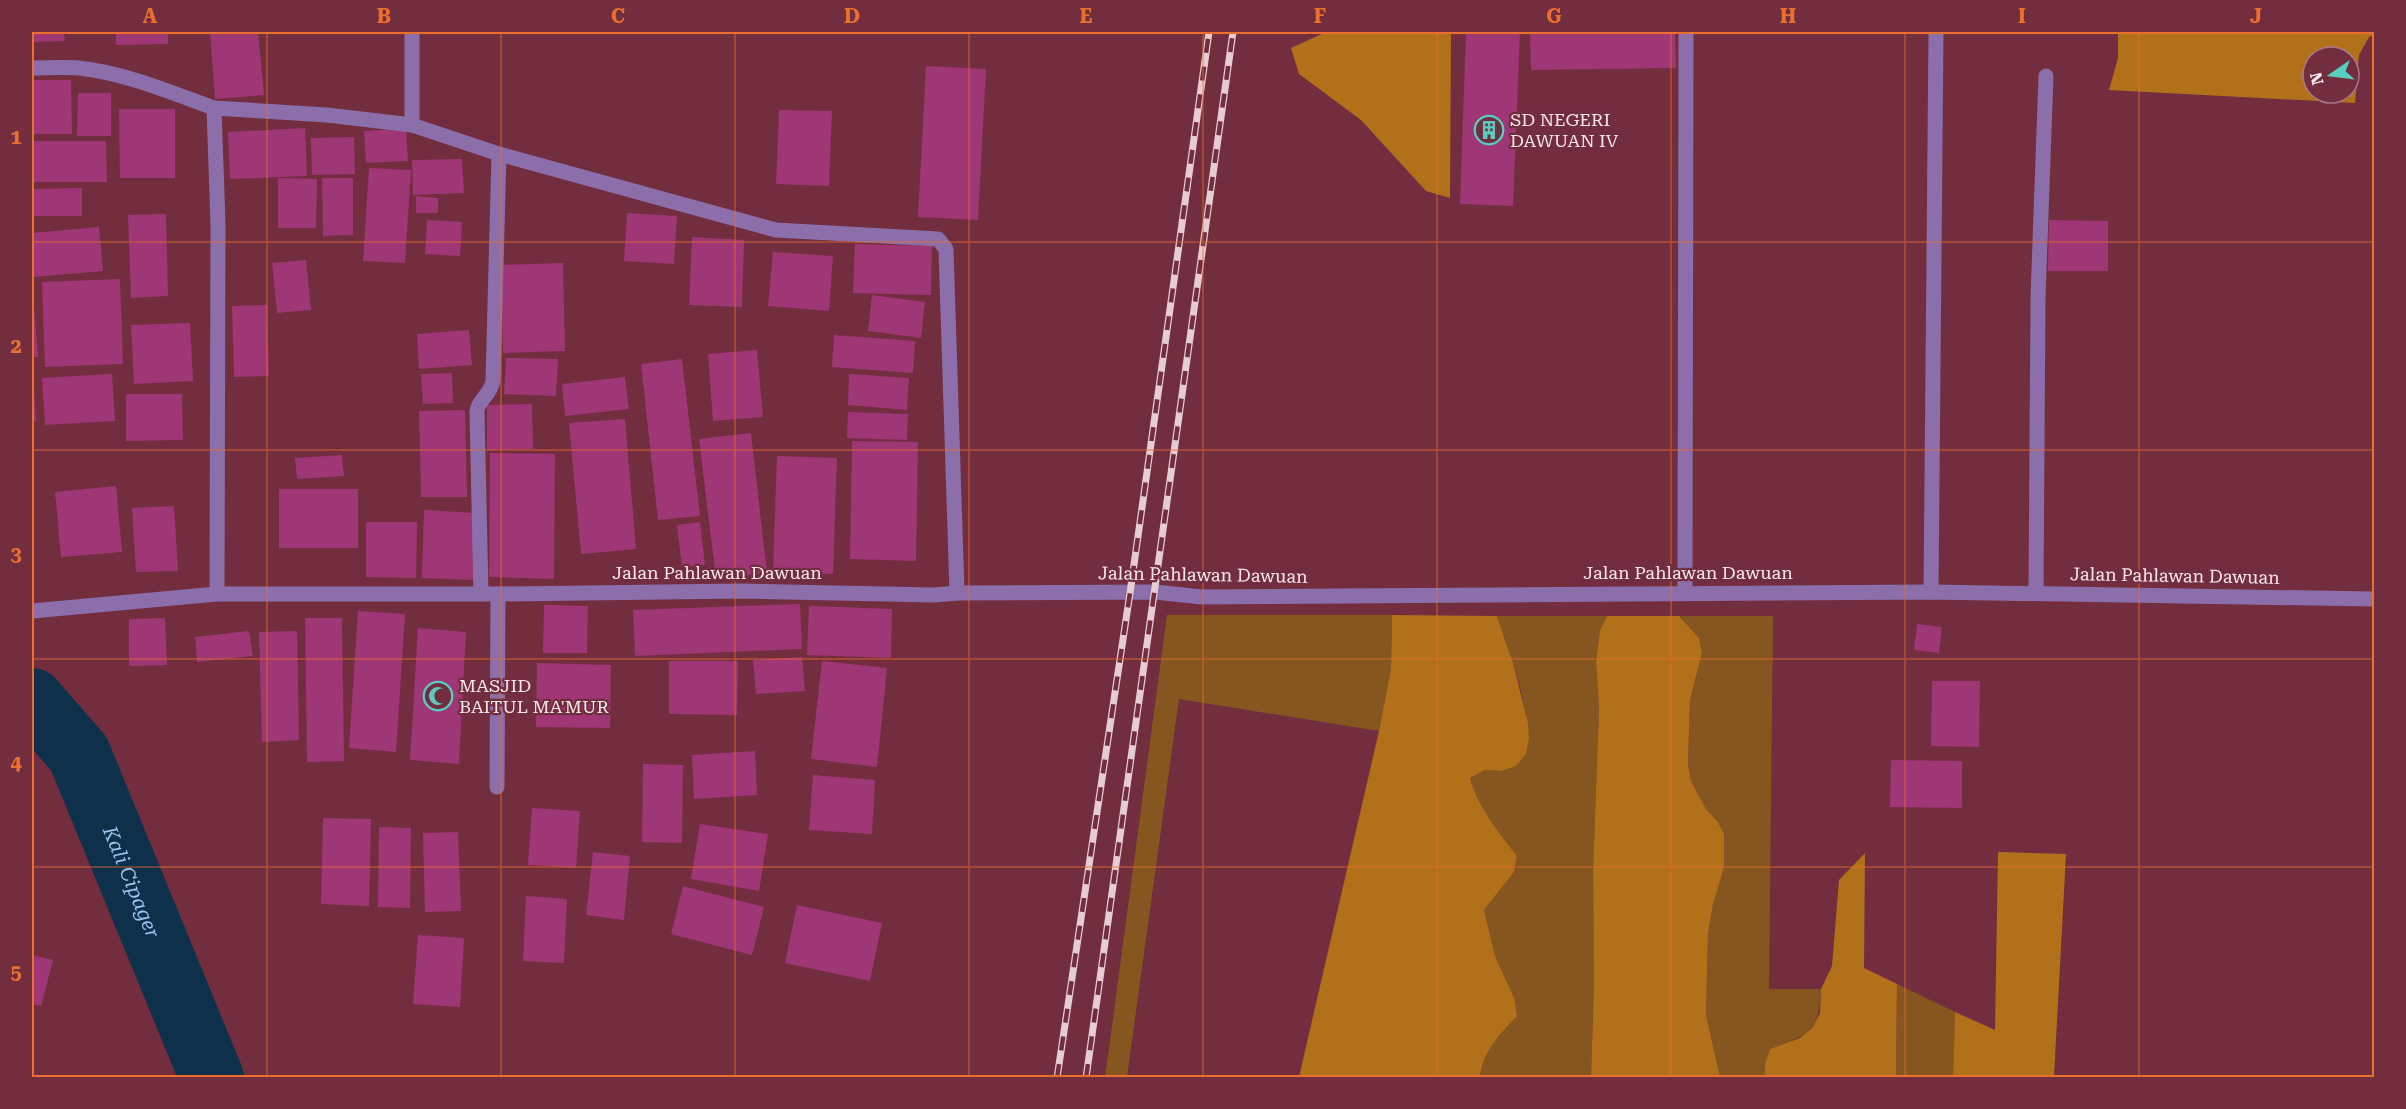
<svg xmlns="http://www.w3.org/2000/svg" width="2406" height="1109" font-family="'Roboto Serif',serif">
<style>
.green{fill:#85561f}
.forest{fill:#b2701b;fill-rule:evenodd}
.lines{fill:none;stroke-linecap:round;stroke-linejoin:round}
.river{stroke:#0f304b;stroke-width:64}
.building{fill:#9f3676}
.street{stroke:#8c6eab;stroke-width:15}
.rail-casing{stroke:#e6cdd1;stroke-width:7}
.rail{stroke:#722d3f;stroke-width:4.5;stroke-dasharray:14;stroke-linecap:butt}
.grid{fill:none;stroke:#eb6f2d;stroke-width:1.5;stroke-opacity:0.55}
.labels{text-anchor:middle;stroke-width:4.5;stroke-linejoin:round;paint-order:stroke}
.poi-label{font-size:18px;fill:#fae9eb;stroke:#722d3f;text-anchor:start}
.street-label{font-size:18px;fill:#fae9eb;stroke:#722d3f}
.water-label{font-size:20px;font-style:italic;fill:#9ac6ef;stroke:#722d3f}
.neatline{fill:none;stroke:#eb6f2d;stroke-width:2}
.grid-label{font-size:20px;text-anchor:middle;font-weight:bold;fill:#eb6f2d}
</style>
<rect width="100%" height="100%" fill="#722d3f"/>
<g class="green">
<path d="M1167 615H1392L1391 668 1379 731 1179 699 1127 1077 1105 1078Z"/>
<path d="M1497 616H1607L1600 630 1596 662 1599 709 1593 871 1594 983 1591 1077H1480C1483 1051 1500 1034 1517 1015L1515 1000 1495 956 1484 910 1514 872 1517 857C1499 832 1478 807 1470 778L1485 770 1501 771 1526 754C1534 716 1510 653 1497 616Z"/>
<path d="M1679 616H1773L1769 989H1821C1819 1033 1808 1035 1770 1049L1765 1064V1077H1720L1706 1015 1708 934 1713 904 1717 821 1706 809 1691 781 1688 765 1690 700 1702 653 1699 638Z"/>
<path d="M1897 984 1955 1012 1953 1077 1896 1078Z"/>
</g>
<g class="forest">
<path d="M1326 32H1451L1450 198 1426 191 1361 120 1299 74 1291 48Z"/>
<path d="M2118 32H2374V35L2369 37 2359 55 2355 103 2109 90 2118 58ZM2313 57H2349V93H2313Z"/>
<path d="M1392 615 1497 616 1513 663 1528 723 1529 738 1526 754 1516 766 1501 771 1485 770 1470 778C1478 807 1499 833 1517 856L1514 872 1484 910 1495 956 1515 1000 1517 1016C1500 1034 1483 1051 1480 1077H1299L1379 731 1391 668Z"/>
<path d="M1607 616H1679L1699 638 1702 653 1690 700 1688 765 1691 781 1706 809 1717 821 1724 834V867L1713 904 1708 934 1706 1015 1720 1077H1591L1594 983 1593 871 1599 709 1596 662 1600 630Z"/>
<path d="M1998 852 2066 854 2054 1077H1953L1955 1012 1995 1030Z"/>
<path d="M1865 853 1864 968 1897 984 1896 1077H1765V1064L1770 1049 1800 1038 1812 1028 1820 1013 1821 989 1832 966 1839 880Z"/>
</g>
<g class="lines">
<path class="river" id="s1" d="M32 700 79 754 212 1078"/>
</g>
<g class="building">
<path d="M32 32H64L65 41 32 42Z"/>
<path d="M116 32H168V44L116 45Z"/>
<path d="M210 32H258L264 95 215 99Z"/>
<path d="M1466 32H1520L1513 206 1460 204Z"/>
<path d="M1530 32H1675L1676 68 1531 70Z"/>
<path d="M926 66 986 69 978 220 918 217Z"/>
<path d="M32 80H71L72 134H32Z"/>
<path d="M78 93H111V136H77Z"/>
<path d="M119 109H175V178H120Z"/>
<path d="M779 110 832 111 829 186 776 184Z"/>
<path d="M305 128 307 176 230 179 228 132Z"/>
<path d="M406 129 408 161 366 163 364 131Z"/>
<path d="M354 137 355 174 312 175 311 138Z"/>
<path d="M32 141H106L107 182H32Z"/>
<path d="M462 159 464 193 413 195 412 160Z"/>
<path d="M369 168 411 170 405 263 363 261Z"/>
<path d="M278 178 317 179 316 228H278Z"/>
<path d="M322 178H353V235L323 236Z"/>
<path d="M82 188V216H33V189Z"/>
<path d="M416 196 438 198V213H416Z"/>
<path d="M627 213 677 216 674 264 624 261Z"/>
<path d="M166 214 168 296 131 298 128 215Z"/>
<path d="M427 220 462 222 460 256 425 254Z"/>
<path d="M2049 220 2108 221V271H2048Z"/>
<path d="M99 227 103 271 34 277 32 233Z"/>
<path d="M692 237 744 240 742 307 689 305Z"/>
<path d="M855 244 932 246 931 295 853 293Z"/>
<path d="M773 252 833 256 829 311 768 306Z"/>
<path d="M306 260 311 310 277 313 272 263Z"/>
<path d="M563 263 565 351 503 353 501 265Z"/>
<path d="M120 279 123 364 45 367 42 282Z"/>
<path d="M32 292H33L38 357 32 358Z"/>
<path d="M872 295 925 302 921 338 868 331Z"/>
<path d="M267 305 269 376 234 377 232 306Z"/>
<path d="M190 323 193 381 134 384 131 325Z"/>
<path d="M469 330 472 365 419 369 417 334Z"/>
<path d="M834 335 915 341 913 373 832 367Z"/>
<path d="M757 350 763 417 713 421 708 354Z"/>
<path d="M506 358 558 359 556 396 504 394Z"/>
<path d="M682 359 700 516 658 520 641 364Z"/>
<path d="M452 373 453 403 423 404 421 374Z"/>
<path d="M112 374 115 421 45 425 42 378Z"/>
<path d="M849 374 909 378 907 410 848 405Z"/>
<path d="M32 376H33L36 421H32Z"/>
<path d="M625 377 629 409 565 416 562 384Z"/>
<path d="M126 394H182L183 440 126 441Z"/>
<path d="M532 404 533 449 487 450V405Z"/>
<path d="M465 410 467 497H421L419 411Z"/>
<path d="M848 412 908 414 907 440 847 438Z"/>
<path d="M625 419 636 549 581 554 569 423Z"/>
<path d="M751 433 767 573 716 579 699 439Z"/>
<path d="M852 441 918 442 916 561 850 559Z"/>
<path d="M490 453 555 454 554 579 489 577Z"/>
<path d="M342 455 344 476 297 479 295 458Z"/>
<path d="M777 456 837 458 833 574 773 572Z"/>
<path d="M116 486 122 552 61 557 55 492Z"/>
<rect x="279" y="489" width="79" height="59"/>
<path d="M174 506 178 571 136 572 132 508Z"/>
<path d="M424 510 475 513 473 580 422 578Z"/>
<path d="M366 522H417L416 578 366 577Z"/>
<path d="M700 522 705 565 682 567 677 525Z"/>
<path d="M800 604 802 649 635 656 633 610Z"/>
<path d="M544 605 588 606 587 653H543Z"/>
<path d="M809 606 892 609 891 658 807 655Z"/>
<path d="M358 611 405 614 396 752 349 748Z"/>
<path d="M165 618 167 665 129 666V619Z"/>
<path d="M305 618H342L344 761 307 762Z"/>
<path d="M1917 624 1942 627 1939 653 1914 650Z"/>
<path d="M418 628 466 632 459 764 410 760Z"/>
<path d="M249 631 253 656 197 662 195 637Z"/>
<path d="M297 631 299 740 262 742 259 632Z"/>
<path d="M802 657 805 691 756 694 753 660Z"/>
<path d="M669 661H738L737 715 669 714Z"/>
<path d="M822 661 887 668 877 767 811 759Z"/>
<path d="M537 663 611 665 610 728 536 727Z"/>
<path d="M1932 681H1980L1979 747 1931 746Z"/>
<path d="M755 751 757 795 694 799 692 755Z"/>
<path d="M1891 760 1962 761V808L1890 807Z"/>
<path d="M643 764 683 765 682 843 642 842Z"/>
<path d="M813 775 875 780 872 834 809 830Z"/>
<path d="M532 808 580 811 576 868 528 865Z"/>
<path d="M323 818 371 819 369 906 321 904Z"/>
<path d="M700 824 768 834 759 891 691 879Z"/>
<path d="M379 827 411 828 410 908 378 907Z"/>
<path d="M458 832 461 911 425 912 423 833Z"/>
<path d="M593 852 630 856 624 920 586 915Z"/>
<path d="M683 886 764 907 752 955 671 934Z"/>
<path d="M526 896 567 899 564 963 523 961Z"/>
<path d="M797 905 882 923 870 981 785 963Z"/>
<path d="M418 935 464 938 460 1007 413 1004Z"/>
<path d="M32 955 53 960 41 1006 32 1004Z"/>
</g>
<g class="lines">
<g class="street">
<path d="M32 68C47 68 63 67 79 68 125 73 170 92 214 108"/>
<path d="M412 125V32"/>
<path d="M1931 592 1936 32"/>
<path d="M2036 592 2038 297 2046 76"/>
<path d="M1685 593 1686 32"/>
<path d="M217 594 218 224 214 108 327 115 412 125 499 154 776 230 938 239 946 249 957 593"/>
<path d="M481 594 477 411C478 400 490 396 493 381L499 154"/>
<path d="M32 611 217 594H498L741 591 934 595 957 593 1155 592 1202 597 1931 592 2374 599"/>
<path d="M497 787 498 594"/>
</g>
<g class="rail-casing">
<g id="rail">
<path d="M1057 1078 1130 593 1209 32"/>
<path d="M1086 1078 1233 32"/>
</g>
</g>
<use href="#rail" class="rail"/>
</g>
<path class="grid" d="M267 32V1078M501 32V1078M735 32V1078M969 32V1078M1203 32V1078M1437 32V1078M1671 32V1078M1905 32V1078M2139 32V1078M32 242H2374M32 450H2374M32 659H2374M32 867H2374"/>
<defs>
<g id="building-ring" transform="scale(1.5)"><circle r="9.5" fill="#722d3f" stroke="#57cec2" stroke-width="1.5"/><path d="M-4-6H4V6H1V3H-1V6H-4ZM-2.5-4.3h1.7v1.8h-1.7ZM.8-4.3h1.7v1.8H.8ZM-2.5-1h1.7V.8h-1.7ZM.8-1h1.7V.8H.8Z" fill="#57cec2"/></g>
<g id="mosque-ring" transform="scale(1.5)"><circle r="9.5" fill="#722d3f" stroke="#57cec2" stroke-width="1.5"/><path d="M3.5-4.9A6 6 0 1 0 3.5 4.9A5 5 0 1 1 3.5-4.9Z" fill="#57cec2"/></g>
</defs>
<g fill-rule="evenodd">
<use href="#building-ring" x="1489" y="130"/>
<use href="#mosque-ring" x="438" y="696"/>
</g>
<g class="labels">
<g class="poi-label">
<text x="1510" y="126">SD NEGERI<tspan x="1510" dy="21">DAWUAN IV</tspan></text>
<text x="459" y="692">MASJID<tspan x="459" dy="21">BAITUL MA'MUR</tspan></text>
</g>
<g class="street-label">
<text x="717" y="579">Jalan Pahlawan Dawuan</text>
<text x="1688" y="579">Jalan Pahlawan Dawuan</text>
<text transform="translate(1203 575) rotate(1)" y="6">Jalan Pahlawan Dawuan</text>
<text transform="translate(2175 576) rotate(1)" y="6">Jalan Pahlawan Dawuan</text>
</g>
<g class="water-label">
<text dy="7" stroke="none"><textPath href="#s1" startOffset="210">Kali Cipager</textPath></text>
</g>
</g>
<rect width="2406" height="1109" fill="none" stroke="#722d3f" stroke-width="66"/>
<g transform="translate(2331 75) rotate(256)"><circle r="28" fill="#722d3f" stroke="#a87884" stroke-width="1.5"/>
<path d="M0-4.5L10 22L0 15L-10 22Z" fill="#57cec2"/>
<text y="-9" font-size="16" font-weight="bold" text-anchor="middle" fill="#fae9eb">N</text>
</g>
<rect x="33" y="33" width="2340" height="1043" class="neatline"/>
<g class="grid-label">
<text x="150" y="23">A</text>
<text x="384" y="23">B</text>
<text x="618" y="23">C</text>
<text x="852" y="23">D</text>
<text x="1086" y="23">E</text>
<text x="1320" y="23">F</text>
<text x="1554" y="23">G</text>
<text x="1788" y="23">H</text>
<text x="2022" y="23">I</text>
<text x="2256" y="23">J</text>
<text x="16" y="144">1</text>
<text x="16" y="353">2</text>
<text x="16" y="561">3</text>
<text x="16" y="770">4</text>
<text x="16" y="979">5</text>
</g>
</svg>
